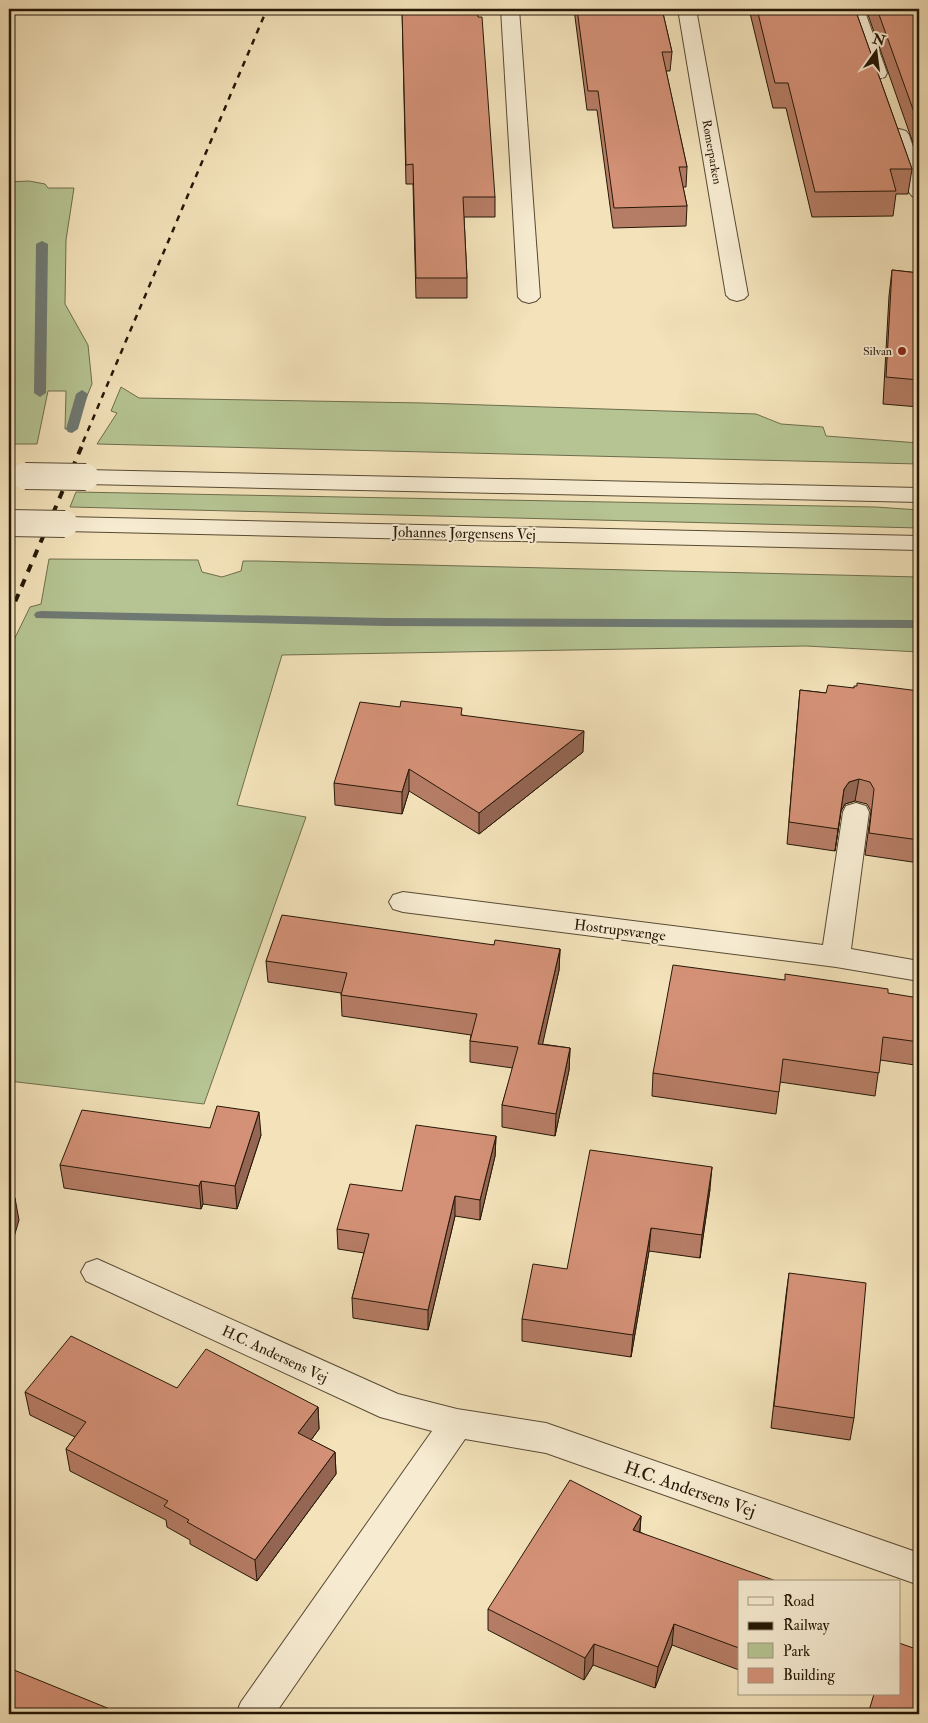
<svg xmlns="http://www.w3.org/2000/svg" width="928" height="1723" font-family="'IM FELL Double Pica',serif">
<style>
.green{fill:#b6c493;stroke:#6e6e4c}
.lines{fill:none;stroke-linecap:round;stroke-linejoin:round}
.stream{fill:#6f7973;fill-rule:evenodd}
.minor-casing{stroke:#584a33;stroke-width:2}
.minor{fill:#f7ecd2;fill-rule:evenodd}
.rail-far1{stroke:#251706;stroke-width:2.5;stroke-dasharray:6 6;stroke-linecap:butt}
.rail{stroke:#251706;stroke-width:4;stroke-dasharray:8 8;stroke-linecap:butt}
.minor-bridge-casing{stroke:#584a33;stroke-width:28;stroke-linecap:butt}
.minor-bridge{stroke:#f7ecd2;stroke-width:26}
.wall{fill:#b67d66;stroke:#251706}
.shaded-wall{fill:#946653;stroke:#251706}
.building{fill:#d49177;stroke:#251706}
.poi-dot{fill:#8f2418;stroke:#f7ecd2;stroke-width:2}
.labels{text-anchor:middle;stroke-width:4;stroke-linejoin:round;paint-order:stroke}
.far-street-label{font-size:12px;fill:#251706;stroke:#f7ecd2}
.far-poi-label{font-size:12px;fill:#251706;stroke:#f7ecd2;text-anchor:end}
.street-label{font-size:15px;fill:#251706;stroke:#f7ecd2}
.near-street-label{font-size:18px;fill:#251706;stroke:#f7ecd2}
</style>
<rect width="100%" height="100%" fill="#f3e2ba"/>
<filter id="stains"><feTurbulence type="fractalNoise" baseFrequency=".004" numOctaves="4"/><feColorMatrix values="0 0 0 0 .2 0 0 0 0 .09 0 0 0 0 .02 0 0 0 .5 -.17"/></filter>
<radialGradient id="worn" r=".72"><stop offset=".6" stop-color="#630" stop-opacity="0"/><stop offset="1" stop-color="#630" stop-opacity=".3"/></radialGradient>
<g class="green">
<path d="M29 181 45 184 48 188H74L66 240 65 304 88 345 92 384 73 429H65L66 391H48L37 444H9V182Z"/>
<path d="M121 387 139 398 424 403 756 414 781 424 823 427 826 436 919 443V464L97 444 117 413 111 411Z"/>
<path d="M76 492 876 507 919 510V528L70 507Z"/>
<path d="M49 559 198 560 202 572 222 577 241 571 243 561H257L919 577V652L806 646 282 655 237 805 306 817 204 1104 9 1081V650L30 607 41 604Z"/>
</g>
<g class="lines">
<g class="stream">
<path d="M42 241 48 244 46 393 40 397 34 393 36 244Z"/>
<path d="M82 390 88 394 78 429 72 433 68 432 66 429 76 394Z"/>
<path d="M41 611 385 618 919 620V628L385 626 36 618 34 615 36 612Z"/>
</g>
<g class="minor-casing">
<g id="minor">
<path d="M501 9H519L540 297 536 301 529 303 522 301 518 297Z"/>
<path d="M678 9H696L748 295 744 299 737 301 730 299 726 295Z"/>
<path d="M846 9H864L887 73 885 77 878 79 871 77 869 73Z"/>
<path d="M899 129 906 131 909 135 919 165V198L912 196 909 192 889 135 892 131Z"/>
<path d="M9 468 33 471 37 476 33 481 25 483 9 482Z"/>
<path d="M86 470 919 488V502L86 484 78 482 74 477 78 472Z"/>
<path d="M65 517 919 536V550L65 531 57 529 53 524 57 519Z"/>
<path d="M856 803 866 806 869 812 851 949 919 961V981L836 967 403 912 393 909 389 902 393 895 403 892 823 945 843 812 846 806Z"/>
<path d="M97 1259 398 1394 457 1409 546 1423 919 1553V1585L546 1453 465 1439 275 1714H236L241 1702 432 1431 380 1417 86 1281 81 1272 86 1263Z"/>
</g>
</g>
<use href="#minor" class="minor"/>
<path class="rail-far1" d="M83 442 267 9"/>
<path class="rail" d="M9 616 84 441"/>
<g class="minor-bridge-casing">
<g id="minor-bridge">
<path d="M25 476 86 477"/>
<path d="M9 523 65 524"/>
</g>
</g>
<use href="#minor-bridge" class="minor-bridge"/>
</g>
<g class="wall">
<path d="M402 9 495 197V217H464L467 278V298H416L413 184H406Z"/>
<path d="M574 9H662L672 52 670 71H666L687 167 686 187H683L687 206 686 226 613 228 597 110H587Z"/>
<path d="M749 9H855L912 169 908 194H896L893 216 812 217 786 108H773Z"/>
<path d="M866 9H919V160Z"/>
<path d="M892 270 919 273V407L883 404 889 296Z"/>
<path d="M854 688 919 691V863L865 855 871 811 867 804 855 801 845 804 841 811 835 851 787 844 798 712 800 690 826 693Z"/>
<path d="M462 715 583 752 479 834 409 791 402 814 335 805 334 783Z"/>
<path d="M494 945 560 949 559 970 542 1044 570 1048 569 1070 555 1136 502 1127V1105L513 1068 470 1062V1041L471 1035 342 1016 341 993 268 982 266 961Z"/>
<path d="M888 993 919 1042 915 1065 880 1060 875 1096 780 1082 776 1114 652 1096 653 1073Z"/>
<path d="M210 1128 261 1135 237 1209 203 1204 201 1209 64 1188 60 1165Z"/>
<path d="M496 1136 495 1156 480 1220 455 1216 428 1330 353 1318 352 1298 364 1253 338 1249 337 1229Z"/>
<path d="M710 1189 700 1258 649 1251 631 1357 522 1341V1319L567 1269Z"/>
<path d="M789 1273 854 1418 850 1440 771 1428 786 1295Z"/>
<path d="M177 1388 318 1407 319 1429 311 1440 335 1452 336 1474 257 1581 190 1544V1540L167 1527 166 1520 70 1471 66 1449 75 1437 30 1415 25 1392Z"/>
<path d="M641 1516 640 1532 739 1582V1670L672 1645 655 1688 593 1665 584 1680 488 1630V1609Z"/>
</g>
<g class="shaded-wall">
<path d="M584 731 583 752 479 834V813Z"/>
<path d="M409 769V791L402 814V792Z"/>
<path d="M859 779 855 801 845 804 841 811 835 851 844 789 849 782Z"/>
<path d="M560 949 559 970 538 1065V1044Z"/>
<path d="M570 1048 569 1070 555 1136 556 1114Z"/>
<path d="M259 1112 261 1135 237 1209 235 1186Z"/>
<path d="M496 1136 495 1156 480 1220V1200Z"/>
<path d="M712 1167 710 1189 700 1258 702 1235Z"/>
<path d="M201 1181 203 1204 201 1209 199 1186Z"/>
<path d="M455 1196V1216L428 1330V1310Z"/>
<path d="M15 1198 19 1220 9 1254V1218Z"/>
<path d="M651 1228 649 1251 631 1357 633 1335Z"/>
<path d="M318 1407 319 1429 300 1455 298 1433Z"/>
<path d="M335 1452 336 1474 257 1581 255 1560Z"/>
<path d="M641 1516 639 1538 633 1530Z"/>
<path d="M674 1624 672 1645 655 1688 658 1667Z"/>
<path d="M594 1644 593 1665 584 1680 585 1658Z"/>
</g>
<g class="building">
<path d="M402 9H477L478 17H482L495 197H463L467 278H416L413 164 406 165Z"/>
<path d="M577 9H662L672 52H662L687 167H679L687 206 614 208 598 91H588Z"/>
<path d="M757 9H855L912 169H890L896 191 815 192 788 83H775Z"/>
<path d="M877 9H919V126Z"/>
<path d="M892 270 919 273V380L886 377Z"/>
<path d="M857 683 919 691V840L869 833 874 789 870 782 859 779 849 782 844 789 838 829 789 822 800 690 826 693 828 685 854 688V686H857Z"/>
<path d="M401 701 462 708 461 715 584 731 479 813 409 769 402 792 334 783 360 702 400 707Z"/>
<path d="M282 915 494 945 495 940 560 949 538 1044 570 1048 556 1114 502 1105 518 1047 470 1041 477 1014 341 995 347 973 266 961Z"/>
<path d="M673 965 785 980V974L888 989V993L919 998V1042L883 1037 879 1073 783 1059 779 1092 653 1073Z"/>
<path d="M217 1106 259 1112 235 1186 201 1181 199 1186 60 1165 82 1110 210 1128Z"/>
<path d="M416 1125 496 1136 480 1200 455 1196 428 1310 352 1298 369 1234 337 1229 350 1184 402 1191Z"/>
<path d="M590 1150 712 1167 702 1235 651 1228 633 1335 522 1319 533 1264 567 1269Z"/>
<path d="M9 1195 15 1198 9 1218Z"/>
<path d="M789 1273 866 1283 854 1418 774 1406Z"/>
<path d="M71 1336 177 1388 206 1349 318 1407 298 1433 335 1452 255 1560 187 1522 189 1520 164 1506 168 1501 66 1449 86 1422 25 1392Z"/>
<path d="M570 1480 641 1516 633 1530 779 1582H739V1648L674 1624 658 1667 594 1644 585 1658 488 1609Z"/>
<path d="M899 1643 919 1650V1714H868L874 1694H899Z"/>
<path d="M9 1668 122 1714H9Z"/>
</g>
<circle class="poi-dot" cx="902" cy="351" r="5"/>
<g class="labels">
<g class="far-street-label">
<text transform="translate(712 152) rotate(80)" y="4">Rømerparken</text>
</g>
<g class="far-poi-label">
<text x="892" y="355">Silvan</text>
</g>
<g class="street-label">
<text transform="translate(464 533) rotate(1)" y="5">Johannes Jørgensens Vej</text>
<text transform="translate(620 930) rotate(7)" y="5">Hostrupsvænge</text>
<text transform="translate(275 1354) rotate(25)" y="5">H.C. Andersens Vej</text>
</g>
<g class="near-street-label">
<text transform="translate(690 1489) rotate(19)" y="6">H.C. Andersens Vej</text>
</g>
</g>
<rect width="928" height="1723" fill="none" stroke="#f3e2ba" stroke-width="30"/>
<rect x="10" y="10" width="908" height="1703" fill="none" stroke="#251706" stroke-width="2.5"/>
<rect x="15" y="15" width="898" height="1693" fill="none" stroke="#251706"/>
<rect x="738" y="1580" width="162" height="115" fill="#f7ecd2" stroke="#a39780"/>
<rect x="748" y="1597" width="25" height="8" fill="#f7ecd2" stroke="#a39780"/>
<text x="783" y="1606" font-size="15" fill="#251706">Road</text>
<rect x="748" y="1622" width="25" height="8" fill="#251706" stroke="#a39780"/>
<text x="783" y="1630" font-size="15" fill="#251706">Railway</text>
<rect x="748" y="1643" width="25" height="15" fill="#b6c493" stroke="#a39780"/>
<text x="783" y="1656" font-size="15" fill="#251706">Park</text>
<rect x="748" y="1668" width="25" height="15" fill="#d49177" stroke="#a39780"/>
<text x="783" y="1680" font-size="15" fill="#251706">Building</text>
<g transform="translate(876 52) rotate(14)" stroke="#f7ecd2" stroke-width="4" paint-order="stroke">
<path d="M0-4L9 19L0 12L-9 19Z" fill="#251706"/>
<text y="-8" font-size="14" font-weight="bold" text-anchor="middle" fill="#251706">N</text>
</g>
<rect width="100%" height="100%" filter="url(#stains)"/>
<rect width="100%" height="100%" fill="url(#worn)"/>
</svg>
